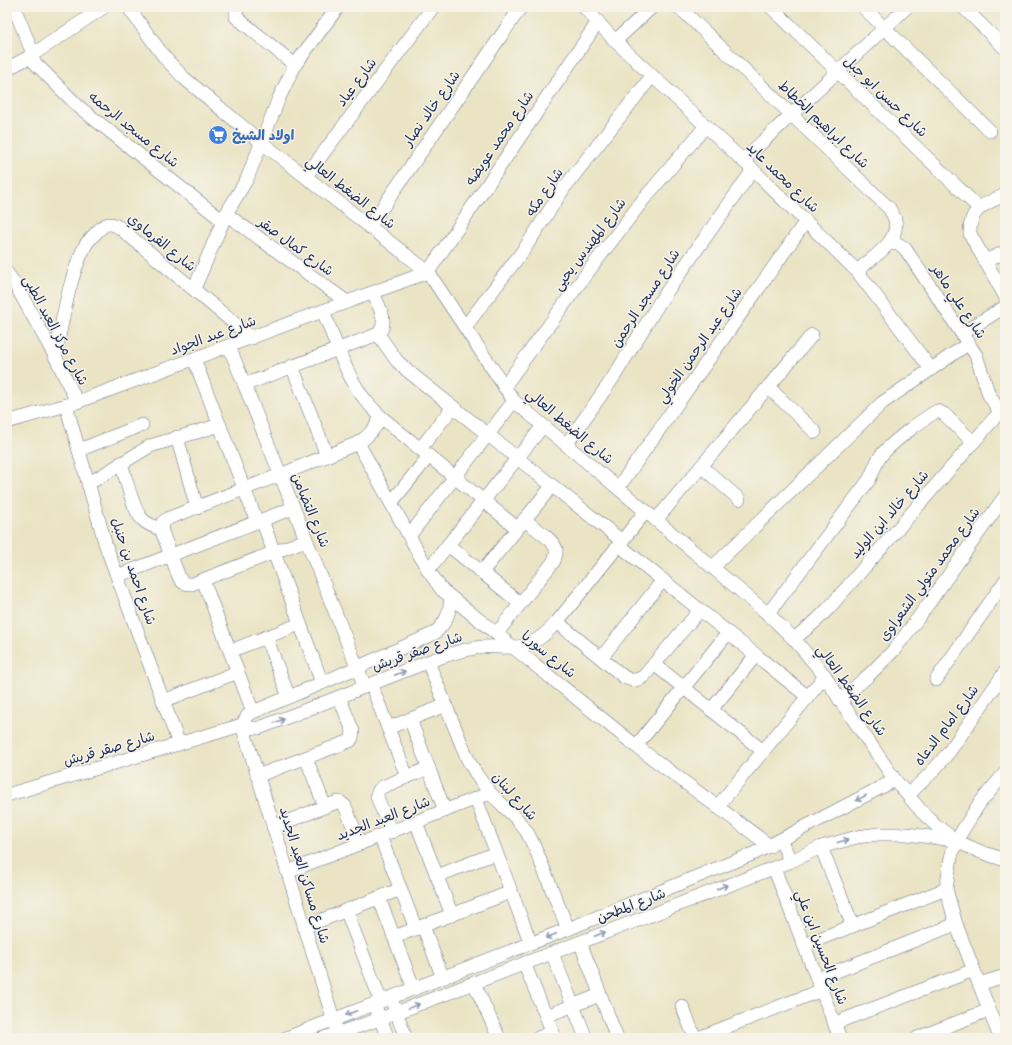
<svg xmlns="http://www.w3.org/2000/svg" width="1012" height="1045" font-family="Mynerve,'Playpen Sans Arabic',sans-serif">
<style>
.lines{fill:none;stroke-linecap:round;stroke-linejoin:round}
.minor-casing{stroke:#636e82;stroke-width:14}
.minor{stroke:#fff;stroke-width:13}
.oneway{stroke:#8d97ae}
.labels{text-anchor:middle;stroke-width:3;stroke-linejoin:round;paint-order:stroke}
.street-label{font-size:14px;fill:#1b2f5e;stroke:#f7f3e8}
.shop-label{font-size:14px;font-weight:bold;fill:#366cbe;stroke:#f7f3e8;text-anchor:start}
</style>
<rect width="100%" height="100%" fill="#f7f3e8"/>
<filter id="ink" filterUnits="userSpaceOnUse"><feTurbulence type="fractalNoise" baseFrequency=".025" numOctaves="2"/><feDisplacementMap in="SourceGraphic" scale="8" xChannelSelector="R" yChannelSelector="G"/><feConvolveMatrix kernelMatrix="1 2 1 2 8 2 1 2 1" color-interpolation-filters="sRGB"/></filter>
<filter id="wash" filterUnits="userSpaceOnUse"><feTurbulence type="fractalNoise" baseFrequency=".012" numOctaves="4" result="noise"/><feDisplacementMap in="SourceGraphic" scale="16" xChannelSelector="R" yChannelSelector="G"/><feGaussianBlur stdDeviation="0.9" result="paint"/><feColorMatrix in="noise" values="0 0 0 0 0 0 0 0 0 0 0 0 0 0 0 0 0 1.4 0 .05"/><feComposite in="paint" operator="in"/></filter>
<g filter="url(#wash)">
<rect width="100%" height="100%" fill="#eae4c5"/>
</g>
<g filter="url(#ink)">
<g class="lines">
<g class="minor-casing">
<g id="minor">
<path d="M14 7 33 54"/>
<path d="M128 7 165 58 184 78 261 142 428 272 514 401 768 614 794 639 825 676 840 700 895 780 922 812 938 827 956 841 981 852 1005 860"/>
<path d="M240 7 236 10V17L295 65"/>
<path d="M584 7 615 41 753 170 857 271 931 369"/>
<path d="M679 7 889 208C891 212 894 216 895 220 900 243 871 258 857 271"/>
<path d="M771 7 979 208"/>
<path d="M863 7 990 131"/>
<path d="M963 7 1005 48"/>
<path d="M615 41 652 7"/>
<path d="M29 57 79 107 223 221"/>
<path d="M7 69 29 57 104 7"/>
<path d="M743 160 907 7"/>
<path d="M306 176 433 7"/>
<path d="M1005 195C985 204 969 208 970 234L1005 296"/>
<path d="M226 214 347 302"/>
<path d="M369 227 521 7"/>
<path d="M889 244C897 243 901 244 906 250L976 355 989 395 1000 412"/>
<path d="M985 261 1005 252"/>
<path d="M7 273 15 284 55 356 77 402"/>
<path d="M194 289 226 214 247 179 279 98 295 65 338 7"/>
<path d="M323 311C334 337 342 365 357 388 363 399 372 408 381 417L517 528"/>
<path d="M465 327 525 248 564 188 652 76"/>
<path d="M962 333 1005 307"/>
<path d="M378 334 397 361 409 372 622 541"/>
<path d="M229 346 365 687"/>
<path d="M55 356C63 320 68 280 85 246 87 242 91 238 94 235 103 225 108 220 120 228L252 338"/>
<path d="M194 359 257 522"/>
<path d="M292 366 327 456"/>
<path d="M244 385 378 334C390 323 378 305 373 293"/>
<path d="M504 387 584 277 643 200 706 126"/>
<path d="M768 387 815 432"/>
<path d="M66 405 106 546 179 744"/>
<path d="M7 422 77 402 428 272 598 22"/>
<path d="M177 437 197 508"/>
<path d="M358 443 428 570 442 590 636 746 770 846"/>
<path d="M566 445 613 378 661 300 753 170"/>
<path d="M420 449 453 407"/>
<path d="M79 450 142 425"/>
<path d="M121 463C126 478 132 508 142 519 147 524 154 527 161 529"/>
<path d="M701 466 739 499"/>
<path d="M88 484 150 446 220 425"/>
<path d="M618 488 806 221"/>
<path d="M391 503 429 456"/>
<path d="M262 520 322 683"/>
<path d="M656 520 812 335"/>
<path d="M409 536 514 401"/>
<path d="M306 540 192 584C185 584 182 583 179 577L161 529 163 522 169 518 280 475 358 443C369 436 375 429 381 417"/>
<path d="M448 545 520 603"/>
<path d="M619 545 808 697"/>
<path d="M713 567 882 403 969 343"/>
<path d="M428 570 543 426"/>
<path d="M482 572 552 486"/>
<path d="M117 576 293 508"/>
<path d="M203 580 253 712"/>
<path d="M768 614 869 480C873 473 875 464 880 457 889 444 923 419 937 411L944 414 973 442"/>
<path d="M557 622 624 677C632 681 637 681 644 676L700 610"/>
<path d="M497 633 554 561C555 557 557 553 556 549 553 539 532 526 524 520"/>
<path d="M266 637 289 697"/>
<path d="M794 639 817 620 828 609 1005 406"/>
<path d="M230 651 300 624"/>
<path d="M601 658 663 580"/>
<path d="M428 662 468 760 478 777 490 793 516 818 527 832 535 848 568 929"/>
<path d="M654 664 763 751"/>
<path d="M936 680 1005 581"/>
<path d="M371 684 407 777"/>
<path d="M840 700 868 676 894 650 916 621 1005 496"/>
<path d="M163 701 238 672"/>
<path d="M711 710 756 655"/>
<path d="M410 719 445 811"/>
<path d="M242 725 336 1028"/>
<path d="M242 725 248 715 253 712 322 683 435 633C447 621 449 615 451 598"/>
<path d="M388 728 446 705"/>
<path d="M636 746 728 633"/>
<path d="M306 758 325 807"/>
<path d="M257 776 350 741 352 738 353 731 339 697"/>
<path d="M7 795 242 725 247 728H259C304 711 349 693 394 675 420 665 447 653 475 648 488 645 500 648 514 647 532 647 546 634 557 622L646 511"/>
<path d="M908 795 932 772 949 752 1005 672"/>
<path d="M476 799 531 944"/>
<path d="M717 807 825 676"/>
<path d="M416 822 452 915"/>
<path d="M273 827 337 802H340L345 806 360 844"/>
<path d="M391 832 377 797C377 792 378 790 382 787L429 768"/>
<path d="M380 836 416 929"/>
<path d="M779 841C785 847 788 853 789 862"/>
<path d="M821 847 853 926"/>
<path d="M774 868 840 1038"/>
<path d="M287 872 490 793"/>
<path d="M437 876 496 853"/>
<path d="M379 898 414 989"/>
<path d="M346 910 381 1001"/>
<path d="M423 926 443 978"/>
<path d="M304 927 401 889"/>
<path d="M394 937 511 892"/>
<path d="M580 942 617 1038"/>
<path d="M804 945 946 889"/>
<path d="M552 953 586 1038"/>
<path d="M524 963 555 1038"/>
<path d="M817 979 956 924"/>
<path d="M474 983 499 1038"/>
<path d="M979 984 1005 976"/>
<path d="M393 1004 406 1038"/>
<path d="M682 1006 695 1038"/>
<path d="M377 1011 388 1038"/>
<path d="M546 1016 600 995"/>
<path d="M835 1023 974 970"/>
<path d="M286 1038 568 929 755 853 895 780"/>
<path d="M324 1038 380 1019 789 862 821 847 857 837 878 834H907L954 840"/>
<path d="M538 1038 553 1032"/>
<path d="M698 1038 822 990"/>
<path d="M917 1038 989 1010"/>
<path d="M1000 1038 956 924 946 889 951 857 956 841 979 804 1005 773"/>
</g>
</g>
<use href="#minor" class="minor"/>
</g>
<defs><path id="oneway-shaft" d="M-6 0H5M1.5-3L5.5 0L1.5 3" fill="none" stroke-width="1.6" stroke-linecap="round" stroke-linejoin="round"/></defs>
<g class="oneway">
<use href="#oneway-shaft" transform="translate(400 673) rotate(-21)"/>
<use href="#oneway-shaft" transform="translate(279 721) rotate(-22)"/>
<use href="#oneway-shaft" transform="translate(861 798) rotate(152)"/>
<use href="#oneway-shaft" transform="translate(843 841) rotate(-15)"/>
<use href="#oneway-shaft" transform="translate(722 887) rotate(-21)"/>
<use href="#oneway-shaft" transform="translate(600 934) rotate(-21)"/>
<use href="#oneway-shaft" transform="translate(551 936) rotate(159)"/>
<use href="#oneway-shaft" transform="translate(414 1006) rotate(-21)"/>
<use href="#oneway-shaft" transform="translate(351 1013) rotate(159)"/>
</g>
</g>
<defs>
<g id="supermarket-disc" transform="scale(1)"><circle r="9.5" fill="#3f7fe0" stroke="#f7f3e8"/><path d="M-6-5.5h2.5l.6 2H6L4.5 2H-2.5L-4.4-4H-6ZM-1.5 3.2a1.3 1.3 0 1 0 .1 0ZM3 3.2a1.3 1.3 0 1 0 .1 0Z" fill="#fff"/></g>
</defs>
<g fill-rule="evenodd">
<use href="#supermarket-disc" x="218" y="135"/>
</g>
<g class="labels">
<g class="street-label">
<text transform="translate(356 82) rotate(-53)" y="5">شارع عياد</text>
<text transform="translate(886 96) rotate(44)" y="5">شارع حسن ابو جبل</text>
<text transform="translate(431 108) rotate(-55)" y="5">شارع خالد نصار</text>
<text transform="translate(824 124) rotate(44)" y="5">شارع ابراهيم الخطاط</text>
<text transform="translate(134 129) rotate(39)" y="5">شارع مسجد الرحمه</text>
<text transform="translate(499 138) rotate(-56)" y="5">شارع محمد عويضه</text>
<text transform="translate(783 177) rotate(44)" y="5">شارع محمد عايد</text>
<text transform="translate(351 192) rotate(38)" y="5">شارع الضغط العالي</text>
<text transform="translate(544 192) rotate(-56)" y="5">شارع مكه</text>
<text transform="translate(162 242) rotate(39)" y="5">شارع الفرماوي</text>
<text transform="translate(589 244) rotate(-53)" y="5">شارع المهندس يحيى</text>
<text transform="translate(296 246) rotate(36)" y="5">شارع كمال صقر</text>
<text transform="translate(645 298) rotate(-57)" y="5">شارع مسجد الرحمن</text>
<text transform="translate(959 301) rotate(56)" y="5">شارع علي ماهر</text>
<text transform="translate(56 330) rotate(62)" y="5">شارع مركز العبد الطبى</text>
<text transform="translate(213 335) rotate(-20)" y="5">شارع عبد الجواد</text>
<text transform="translate(699 345) rotate(-55)" y="5">شارع عبد الرحمن الخولي</text>
<text transform="translate(570 426) rotate(40)" y="5">شارع الضغط العالي</text>
<text transform="translate(311 510) rotate(68)" y="5">شارع التضامن</text>
<text transform="translate(889 514) rotate(-49)" y="5">شارع خالد ابن الوليد</text>
<text transform="translate(134 571) rotate(71)" y="5">شارع احمد بن حنبل</text>
<text transform="translate(929 574) rotate(-54)" y="5">شارع محمد متولي الشعراوى</text>
<text transform="translate(417 651) rotate(-19)" y="5">شارع صقر قريش</text>
<text transform="translate(549 654) rotate(39)" y="5">شارع سوريا</text>
<text transform="translate(852 690) rotate(54)" y="5">شارع الضغط العالي</text>
<text transform="translate(946 725) rotate(-53)" y="5">شارع امام الدعاه</text>
<text transform="translate(109 748) rotate(-16)" y="5">شارع صقر قريش</text>
<text transform="translate(515 796) rotate(48)" y="5">شارع لبنان</text>
<text transform="translate(383 818) rotate(-21)" y="5">شارع العبد الجديد</text>
<text transform="translate(305 875) rotate(73)" y="5">شارع مساكن العبد الجديد</text>
<text transform="translate(631 905) rotate(-21)" y="5">شارع المطحن</text>
<text transform="translate(822 947) rotate(69)" y="5">شارع الحسين ابن علي</text>
</g>
<g class="shop-label">
<text x="232" y="140">اولاد الشيخ</text>
</g>
</g>
<rect width="1012" height="1045" fill="none" stroke="#f7f3e8" stroke-width="24"/>
</svg>
